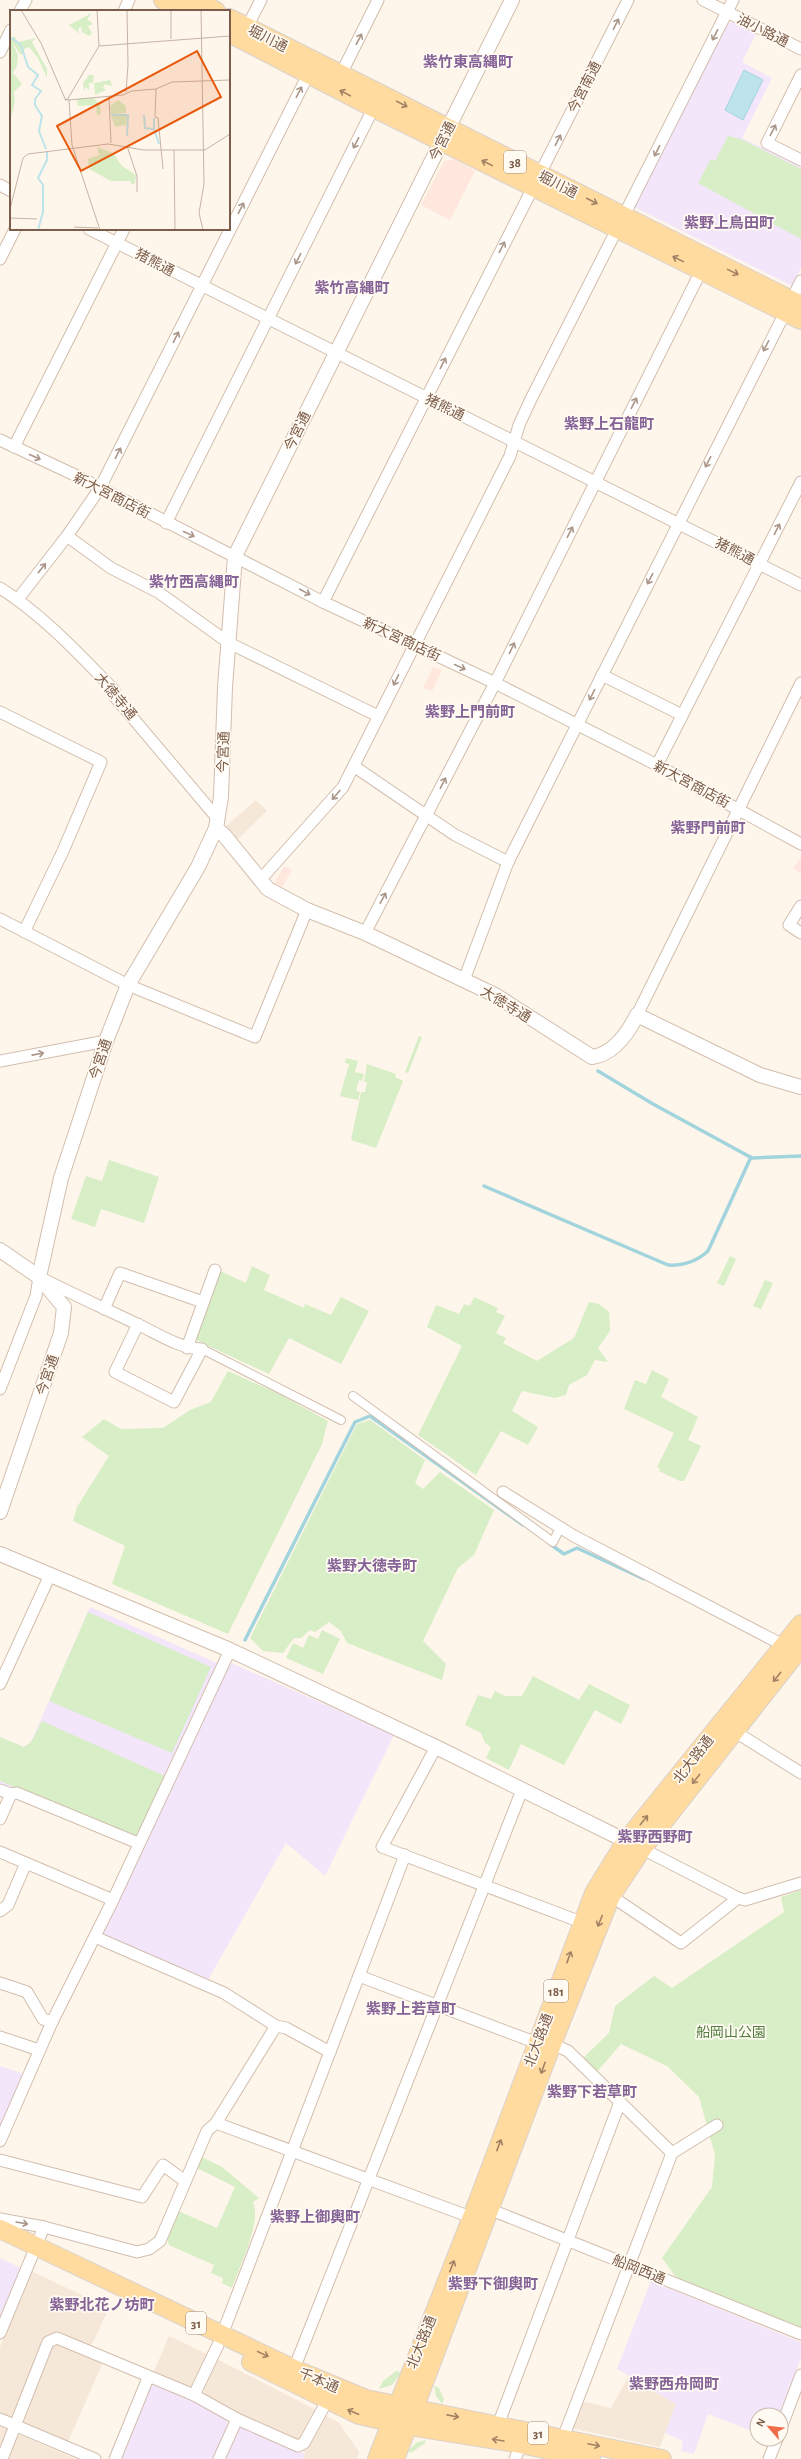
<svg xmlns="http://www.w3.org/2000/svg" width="801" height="2459" font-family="'Alegreya Sans','Noto Sans JP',sans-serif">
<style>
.residential{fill:#f6e8d8}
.commercial{fill:#ffe7de}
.education{fill:#f3e6fb}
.green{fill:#d7eec6}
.water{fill:#bce4ea;stroke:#a2d4dd}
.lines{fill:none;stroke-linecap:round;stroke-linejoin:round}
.stream{stroke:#a2d4dd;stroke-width:3.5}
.pedestrian-casing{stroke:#d2beae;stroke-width:10}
.minor-casing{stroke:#d2beae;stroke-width:13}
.tertiary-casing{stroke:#d2beae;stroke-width:16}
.primary-casing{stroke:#dad1cc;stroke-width:20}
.pedestrian{stroke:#fff;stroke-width:8}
.minor{stroke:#fff;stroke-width:11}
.tertiary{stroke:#fff;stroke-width:14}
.primary{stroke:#ffdba0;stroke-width:18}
.oneway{stroke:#aa9589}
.oneway2{stroke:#a38264}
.labels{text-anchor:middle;stroke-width:3.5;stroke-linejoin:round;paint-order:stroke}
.shield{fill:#fffaf2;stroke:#a38b7c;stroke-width:1}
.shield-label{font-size:13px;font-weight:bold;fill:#7c5c4a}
.street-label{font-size:14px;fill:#7c5c4a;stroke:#fffaf2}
.park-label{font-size:14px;fill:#517c3e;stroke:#fffaf2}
.neighbourhood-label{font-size:15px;font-weight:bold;fill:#856397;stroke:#fffaf2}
.inset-river{fill:none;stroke:#bce4ea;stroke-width:2}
.inset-road{fill:none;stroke:#c6b3a5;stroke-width:1}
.view{fill:#e8590c;fill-opacity:0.15;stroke:#e8590c;stroke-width:2}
.inset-edge{fill:none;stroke:#7c5c4a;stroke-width:2}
</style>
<rect width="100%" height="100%" fill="#fef6ea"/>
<g class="residential">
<path d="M256 800 267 811 237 840 225 827Z"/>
<path d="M31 2271 109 2308 92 2344 86 2347 56 2334 13 2419 0 2413V2347Z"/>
<path d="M169 2336 209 2355 193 2390 153 2374Z"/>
<path d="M59 2342 103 2362 67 2444 25 2426 21 2416 50 2346Z"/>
<path d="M215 2358 316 2410 300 2440 296 2442 204 2397V2380Z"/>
<path d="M629 2376 676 2404 660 2447 570 2428 581 2401 611 2408Z"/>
<path d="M323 2414 339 2423 359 2452 357 2459H303L305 2454 302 2448Z"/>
<path d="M0 2422 11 2427 0 2453Z"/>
<path d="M18 2434 76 2459H5Z"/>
</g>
<g class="commercial">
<path d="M454 159 475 171 450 220 421 205 444 161Z"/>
<path d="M433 667 442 670 432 691 423 688Z"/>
<path d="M801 858V874L793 868Z"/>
<path d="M284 866 292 870 282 887 274 883Z"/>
</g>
<g class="education">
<path d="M733 22 756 34 742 62 772 78 742 138 801 167V268L792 286 634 207 727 24Z"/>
<path d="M90 1607 217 1663 166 1778 136 1837 0 1785V1737L24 1747 31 1742Z"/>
<path d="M229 1662 394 1735 325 1876 286 1843 208 1980 101 1934Z"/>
<path d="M0 2066 24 2074 0 2128Z"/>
<path d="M0 2258 21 2268 0 2318Z"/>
<path d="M651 2281 801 2342V2358L780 2415H757V2433L708 2414 694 2454 681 2451 683 2441 665 2433 676 2404 617 2369Z"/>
<path d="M154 2383 224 2415 229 2427 215 2459H119L151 2385Z"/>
<path d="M242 2424 305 2454 303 2459H224L239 2425Z"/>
</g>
<g class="green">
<path d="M728 136 741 139 801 169V239L698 183 711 159 715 161Z"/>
<path d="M419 1036 422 1037 408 1073 405 1072Z"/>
<path d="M346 1058 358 1061 355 1072 364 1074 362 1081 359 1080 356 1091 360 1092 358 1100 340 1096 349 1064 345 1063Z"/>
<path d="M367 1064 396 1074 395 1077 403 1081 376 1148 351 1140 361 1092H365L367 1082H364Z"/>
<path d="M109 1160 159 1177 144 1223 101 1209 95 1227 71 1219 86 1176 102 1181Z"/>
<path d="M730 1256 736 1259 724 1286 717 1283Z"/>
<path d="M252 1266 270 1275 264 1290 304 1308 305 1304 331 1315 341 1297 369 1311 341 1364 289 1338 269 1374 196 1340 207 1304 220 1271 246 1283Z"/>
<path d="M765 1280 773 1283 761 1309 753 1306Z"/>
<path d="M474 1297 498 1308 496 1312 505 1316 496 1333 506 1338 503 1343 537 1361 574 1338 589 1302 599 1304 609 1312 610 1331 598 1348 608 1362 595 1360 587 1375 569 1385 566 1395 555 1398 522 1391 512 1411 538 1427 528 1445 501 1431 476 1475 418 1435 462 1346 427 1327 436 1305 459 1314 464 1304 470 1306Z"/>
<path d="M652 1370 669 1379 661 1397 698 1417 688 1440 701 1446 684 1481H680L659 1471 660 1469 657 1467 674 1433 624 1409 635 1380 646 1384Z"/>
<path d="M228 1371 279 1394 328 1421 322 1444 228 1634 112 1584 125 1546 73 1521 77 1507 109 1456 82 1437 104 1419 121 1429 163 1428 190 1410 211 1402Z"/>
<path d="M370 1420 425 1460 415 1483 423 1489 440 1472 494 1510 474 1555 458 1568 423 1641 446 1664 442 1680 347 1643 341 1631 329 1622 315 1632 310 1630 301 1638H294L283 1653 263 1651 250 1638 357 1424Z"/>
<path d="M88 1612 211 1667 172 1753 49 1701Z"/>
<path d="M322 1630 340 1639 323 1674 286 1658 293 1643 303 1648 309 1635 318 1639Z"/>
<path d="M533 1676 579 1700 589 1684 630 1705 621 1724 595 1710 564 1765 521 1744 509 1770 486 1758 491 1747 485 1743 481 1733 465 1725 478 1695 491 1699 495 1691 505 1696H522Z"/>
<path d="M42 1721 165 1776 136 1837 0 1781V1737L24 1747 31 1742Z"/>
<path d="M801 1890V2327L678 2280 662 2258 712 2187 715 2155 699 2097 667 2066 621 2044 596 2073 582 2059 609 2033 615 2006 654 1976 672 1988 784 1912 781 1897Z"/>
<path d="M202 2157 222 2167 259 2198 253 2202C262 2222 239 2267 232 2288L222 2283 223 2278 211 2273 214 2265 169 2245 167 2238 178 2211 217 2228 235 2187 197 2168Z"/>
<path d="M396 2371 401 2373 392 2385 379 2389 383 2381Z"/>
<path d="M434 2386 439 2388 444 2399 442 2404 436 2396Z"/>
<path d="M426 2440 425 2443 411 2453 408 2451 416 2443Z"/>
</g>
<path class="water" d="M744 70 763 80 743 120 725 110Z"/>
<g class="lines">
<g class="stream">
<path d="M598 1071 653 1104 752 1158 801 1156"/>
<path d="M484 1186 668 1265C683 1266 697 1261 708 1251L751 1157"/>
<path d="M550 1544 564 1554 577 1548 644 1579"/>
<path d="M245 1640 355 1422 370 1416 523 1525"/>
</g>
<g class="pedestrian-casing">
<g id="pedestrian">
<path d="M202 1349 341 1420"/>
<path d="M353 1396 553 1542 560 1528"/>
</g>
</g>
<g class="minor-casing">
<g id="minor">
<path d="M703 0 801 49"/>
<path d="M20 11 26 0"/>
<path d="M124 11 129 0"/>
<path d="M247 27 261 0"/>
<path d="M0 52 11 30"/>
<path d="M341 74 378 0"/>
<path d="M801 75 767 143 801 160"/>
<path d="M0 185 11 191"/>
<path d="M89 229 801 585"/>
<path d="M0 259 15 229"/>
<path d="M0 440 79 477 323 602 495 683 657 765 801 844"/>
<path d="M14 447 124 229"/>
<path d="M166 523 376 103"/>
<path d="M67 536 111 568 158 592 229 643 378 716"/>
<path d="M0 588C43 615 79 654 114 690L115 697 218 819"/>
<path d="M18 599 67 536 100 488 311 69"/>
<path d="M323 602 628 0"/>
<path d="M602 675 682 715"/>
<path d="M0 712 101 762 63 851 24 932"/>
<path d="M657 765 801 482"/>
<path d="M355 767 455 835 508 862"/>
<path d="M261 879 343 787 510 456 519 425 531 399 733 0"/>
<path d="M801 906 789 925 801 933"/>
<path d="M0 919 128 985 255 1037 307 910"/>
<path d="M365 933 495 683 704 265"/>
<path d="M464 980 508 862 801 281"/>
<path d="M637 1015 801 683"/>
<path d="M0 1061 106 1041"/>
<path d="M104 1309 120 1273 203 1302"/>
<path d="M187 1348 215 1270"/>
<path d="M0 1389 36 1296 39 1277C72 1294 106 1309 139 1325 160 1335 179 1348 202 1349L174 1402 115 1372 138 1324"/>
<path d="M503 1492 574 1536 783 1645"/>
<path d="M0 1684 50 1575"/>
<path d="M734 1731 801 1773"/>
<path d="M436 1747 382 1847 581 1922"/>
<path d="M0 1790 11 1794 17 1793 138 1843"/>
<path d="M0 1819 11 1794"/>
<path d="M637 1846 738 1898 745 1900 801 1883"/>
<path d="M0 1852 113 1900"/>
<path d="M611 1896 681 1943 738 1898"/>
<path d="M0 1911 8 1905 26 1863"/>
<path d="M95 1937 224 1993 276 2026 286 2028 330 2052"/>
<path d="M359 1976 537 2043 552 2044 568 2051 672 2153"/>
<path d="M0 1983 27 1992 43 2019 52 2022"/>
<path d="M0 2037 39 2050"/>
<path d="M216 2123 476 2219"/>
<path d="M0 2141 52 2022 113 1900 230 1650"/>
<path d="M0 2160 142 2197 163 2165 185 2181"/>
<path d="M484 2207 801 2334"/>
<path d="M0 2219 44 2227"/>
<path d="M0 2333 44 2227 137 2252 149 2249 160 2241 207 2131 216 2123 276 2026"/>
<path d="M222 2335 405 1855"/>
<path d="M294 2369 522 1790"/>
<path d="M194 2395 218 2345"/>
<path d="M0 2419 95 2459"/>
<path d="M498 2425 620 2102"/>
<path d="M781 2428 801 2375"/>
<path d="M563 2438 672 2153 717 2125"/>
<path d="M2 2459 48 2342 57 2338 194 2395 237 2419 298 2446 304 2443 327 2401"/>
<path d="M115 2459 148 2378"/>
<path d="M219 2459 237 2419"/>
<path d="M515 2459 521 2444"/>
<path d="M769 2459 777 2439"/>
</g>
</g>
<g class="tertiary-casing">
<g id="tertiary">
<path d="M216 828 224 835 268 889 307 910 365 933 495 995 592 1057C614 1054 628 1033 637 1015L760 1075 801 1087"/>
<path d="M0 1250 39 1277 64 1307 61 1333 0 1512"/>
<path d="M39 1277 61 1178 106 1041 128 985 198 867 216 828 221 797 225 687 235 556 512 0"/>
<path d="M0 1554 230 1650 436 1747 626 1841"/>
</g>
</g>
<g class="primary-casing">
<g id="primary">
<path d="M163 0 185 11"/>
<path d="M194 0 216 11"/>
<path d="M229 18 801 305"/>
<path d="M229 33 374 108 801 320"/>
<path d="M0 2229 294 2369 366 2399 662 2459"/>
<path d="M251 2362 359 2415 409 2426 521 2444 591 2459"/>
<path d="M377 2459 472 2217 594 1893 626 1841 801 1624"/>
<path d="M395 2459 552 2044 611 1896 642 1849 801 1647"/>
</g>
</g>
<use href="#pedestrian" class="pedestrian"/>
<use href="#minor" class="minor"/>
<use href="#tertiary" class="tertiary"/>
<use href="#primary" class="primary"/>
</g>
<defs><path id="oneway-shaft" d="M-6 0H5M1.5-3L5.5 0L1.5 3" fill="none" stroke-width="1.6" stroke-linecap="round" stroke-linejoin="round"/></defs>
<g class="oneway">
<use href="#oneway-shaft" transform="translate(616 24) rotate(-63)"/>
<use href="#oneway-shaft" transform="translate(715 35) rotate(117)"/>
<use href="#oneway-shaft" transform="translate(359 39) rotate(-63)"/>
<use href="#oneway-shaft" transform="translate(299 92) rotate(-63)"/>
<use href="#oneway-shaft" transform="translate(773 130) rotate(-63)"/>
<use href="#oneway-shaft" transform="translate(558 140) rotate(-63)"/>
<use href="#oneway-shaft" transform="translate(356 143) rotate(117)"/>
<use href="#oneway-shaft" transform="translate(657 151) rotate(117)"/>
<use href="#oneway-shaft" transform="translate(241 208) rotate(-63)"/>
<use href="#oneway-shaft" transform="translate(502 247) rotate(-63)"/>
<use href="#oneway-shaft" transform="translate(298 259) rotate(117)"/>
<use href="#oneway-shaft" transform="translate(176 337) rotate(-63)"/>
<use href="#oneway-shaft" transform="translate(766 346) rotate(117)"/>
<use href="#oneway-shaft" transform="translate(443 363) rotate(-63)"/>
<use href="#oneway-shaft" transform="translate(634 403) rotate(-63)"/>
<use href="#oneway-shaft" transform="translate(118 453) rotate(-63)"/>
<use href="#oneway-shaft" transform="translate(35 457) rotate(24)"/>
<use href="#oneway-shaft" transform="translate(708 462) rotate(117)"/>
<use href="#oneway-shaft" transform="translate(777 529) rotate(-63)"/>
<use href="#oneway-shaft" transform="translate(570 532) rotate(-63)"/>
<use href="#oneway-shaft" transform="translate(189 534) rotate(25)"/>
<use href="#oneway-shaft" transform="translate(42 568) rotate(-52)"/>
<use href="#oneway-shaft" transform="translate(650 579) rotate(117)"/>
<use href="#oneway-shaft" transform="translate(305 592) rotate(28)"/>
<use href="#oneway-shaft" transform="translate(512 648) rotate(-64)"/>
<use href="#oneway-shaft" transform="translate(460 667) rotate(25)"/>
<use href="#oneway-shaft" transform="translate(396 680) rotate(116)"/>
<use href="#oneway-shaft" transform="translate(592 695) rotate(117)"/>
<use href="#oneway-shaft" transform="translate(443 783) rotate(-63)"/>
<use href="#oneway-shaft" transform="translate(336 795) rotate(131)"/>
<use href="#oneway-shaft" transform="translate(383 898) rotate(-62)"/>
<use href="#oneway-shaft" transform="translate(38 1054) rotate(-11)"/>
<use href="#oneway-shaft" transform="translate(22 2223) rotate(10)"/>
</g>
<g class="oneway2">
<use href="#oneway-shaft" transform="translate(345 93) rotate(-152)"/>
<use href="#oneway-shaft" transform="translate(402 104) rotate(28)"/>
<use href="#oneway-shaft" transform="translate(487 163) rotate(-154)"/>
<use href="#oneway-shaft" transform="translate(592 201) rotate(27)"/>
<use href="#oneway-shaft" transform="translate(678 259) rotate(-154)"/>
<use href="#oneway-shaft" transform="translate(733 272) rotate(26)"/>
<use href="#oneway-shaft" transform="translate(777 1677) rotate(129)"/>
<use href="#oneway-shaft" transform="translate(696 1779) rotate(128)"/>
<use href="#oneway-shaft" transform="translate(644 1820) rotate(-51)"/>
<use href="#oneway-shaft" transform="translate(600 1921) rotate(112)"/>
<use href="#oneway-shaft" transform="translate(569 1957) rotate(-70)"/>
<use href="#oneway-shaft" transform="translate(543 2068) rotate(110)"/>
<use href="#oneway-shaft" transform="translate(499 2145) rotate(-69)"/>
<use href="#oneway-shaft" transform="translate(452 2266) rotate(-68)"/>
<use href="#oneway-shaft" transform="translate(263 2354) rotate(25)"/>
<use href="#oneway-shaft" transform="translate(353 2412) rotate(-157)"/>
<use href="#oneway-shaft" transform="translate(453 2416) rotate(11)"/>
<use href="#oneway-shaft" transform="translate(498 2440) rotate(-171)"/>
<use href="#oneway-shaft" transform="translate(594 2445) rotate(12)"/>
</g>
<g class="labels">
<g class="shield">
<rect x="504" y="151" width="22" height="22" rx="3"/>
<rect x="544" y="1980" width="24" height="22" rx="3"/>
<rect x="186" y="2312" width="20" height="22" rx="3"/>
<rect x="528" y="2422" width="20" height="22" rx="3"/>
</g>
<g class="shield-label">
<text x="515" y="167">38</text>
<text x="556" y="1996">181</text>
<text x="196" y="2328">31</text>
<text x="538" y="2438">31</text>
</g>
<g class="street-label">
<text transform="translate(763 30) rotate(27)" y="5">油小路通</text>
<text transform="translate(268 38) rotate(27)" y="5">堀川通</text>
<text transform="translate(584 87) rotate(-63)" y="5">今宮南通</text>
<text transform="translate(442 141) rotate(-64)" y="5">今宮通</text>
<text transform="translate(558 184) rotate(27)" y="5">堀川通</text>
<text transform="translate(155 262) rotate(28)" y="5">猪熊通</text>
<text transform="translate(445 407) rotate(26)" y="5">猪熊通</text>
<text transform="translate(297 431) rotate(-64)" y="5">今宮通</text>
<text transform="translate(112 495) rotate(27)" y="5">新大宮商店街</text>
<text transform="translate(735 551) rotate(27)" y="5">猪熊通</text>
<text transform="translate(402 639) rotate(25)" y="5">新大宮商店街</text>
<text transform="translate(116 696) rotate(50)" y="5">大徳寺通</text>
<text transform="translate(223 752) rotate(-88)" y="5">今宮通</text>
<text transform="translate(692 784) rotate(28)" y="5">新大宮商店街</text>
<text transform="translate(506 1004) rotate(31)" y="5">大徳寺通</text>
<text transform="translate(100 1059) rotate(-72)" y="5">今宮通</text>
<text transform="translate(47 1375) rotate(-71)" y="5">今宮通</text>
<text transform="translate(693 1759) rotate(-52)" y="5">北大路通</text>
<text transform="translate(538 2040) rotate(-69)" y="5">北大路通</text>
<text transform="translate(639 2269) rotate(22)" y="5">船岡西通</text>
<text transform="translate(421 2342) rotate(-68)" y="5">北大路通</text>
<text transform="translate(319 2380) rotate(23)" y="5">千本通</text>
</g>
<g class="park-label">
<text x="731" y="2037">船岡山公園</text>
</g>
<g class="neighbourhood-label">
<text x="468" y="67">紫竹東高縄町</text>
<text x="729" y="228">紫野上鳥田町</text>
<text x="352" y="293">紫竹高縄町</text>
<text x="609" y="429">紫野上石龍町</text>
<text x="194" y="587">紫竹西高縄町</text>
<text x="470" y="717">紫野上門前町</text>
<text x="708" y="833">紫野門前町</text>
<text x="372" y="1571">紫野大徳寺町</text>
<text x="655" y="1842">紫野西野町</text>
<text x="411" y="2014">紫野上若草町</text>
<text x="592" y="2097">紫野下若草町</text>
<text x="315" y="2222">紫野上御輿町</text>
<text x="493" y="2289">紫野下御輿町</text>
<text x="102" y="2310">紫野北花ノ坊町</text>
<text x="674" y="2389">紫野西舟岡町</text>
</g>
</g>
<g transform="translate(10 10)">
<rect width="220" height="220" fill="#fef6ea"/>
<path d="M82 3 77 9 83 14 78 16 82 23 79 26 71 21 72 18 70 17 68 20 70 24 59 15ZM4 26 8 32 26 28 22 32 37 59V68L28 48 19 37 14 39 12 45 10 44 1 30ZM0 27 8 45 7 56 3 63 12 74 4 82 5 91 0 113ZM79 65H84L83 73H79V80L76 77 74 81 73 73ZM100 70 102 76 95 74 93 78 96 80 85 85 84 73ZM84 88 90 96 91 104 87 105 86 95 68 96 67 89ZM108 90 116 96V103L101 104 100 96ZM101 105H117L116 115 105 117ZM87 137 103 143 112 156 126 165 125 173 122 175 120 171H101L79 159 78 149 89 145Z" fill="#d7eec6"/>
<path class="inset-river" d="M0 27 11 35 18 57 28 65 22 75 31 81 25 89V95L32 106 29 121 36 139M101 105H118L117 126M134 105 135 118 143 119M144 108V119L149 134M28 220 33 202V175L28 168 37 150V142"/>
<path class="inset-road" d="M11 0 31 33 56 91M87 0 89 36M161 0V29M191 0 194 174 189 203 193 220M89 36 220 26M146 79 145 107 148 108 153 159M116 82 118 55 117 0M99 88 101 133M55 89 59 90 62 135 90 220M57 90 89 36M58 90 113 85 122 81 146 79 162 72 220 70M117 136 127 166V182M164 140 165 220M0 199 13 148 18 144 98 134 134 140H195L220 124M0 208 27 209M64 217 88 218"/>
<path class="view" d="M187 41 211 87 71 161 47 116Z"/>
<rect width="220" height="220" class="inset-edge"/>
</g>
<g transform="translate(769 2427) rotate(298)"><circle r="19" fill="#fffaf2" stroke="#cbbbaf"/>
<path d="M0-3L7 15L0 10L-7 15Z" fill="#ef6d48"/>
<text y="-6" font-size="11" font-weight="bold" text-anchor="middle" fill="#7c5c4a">N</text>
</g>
</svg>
